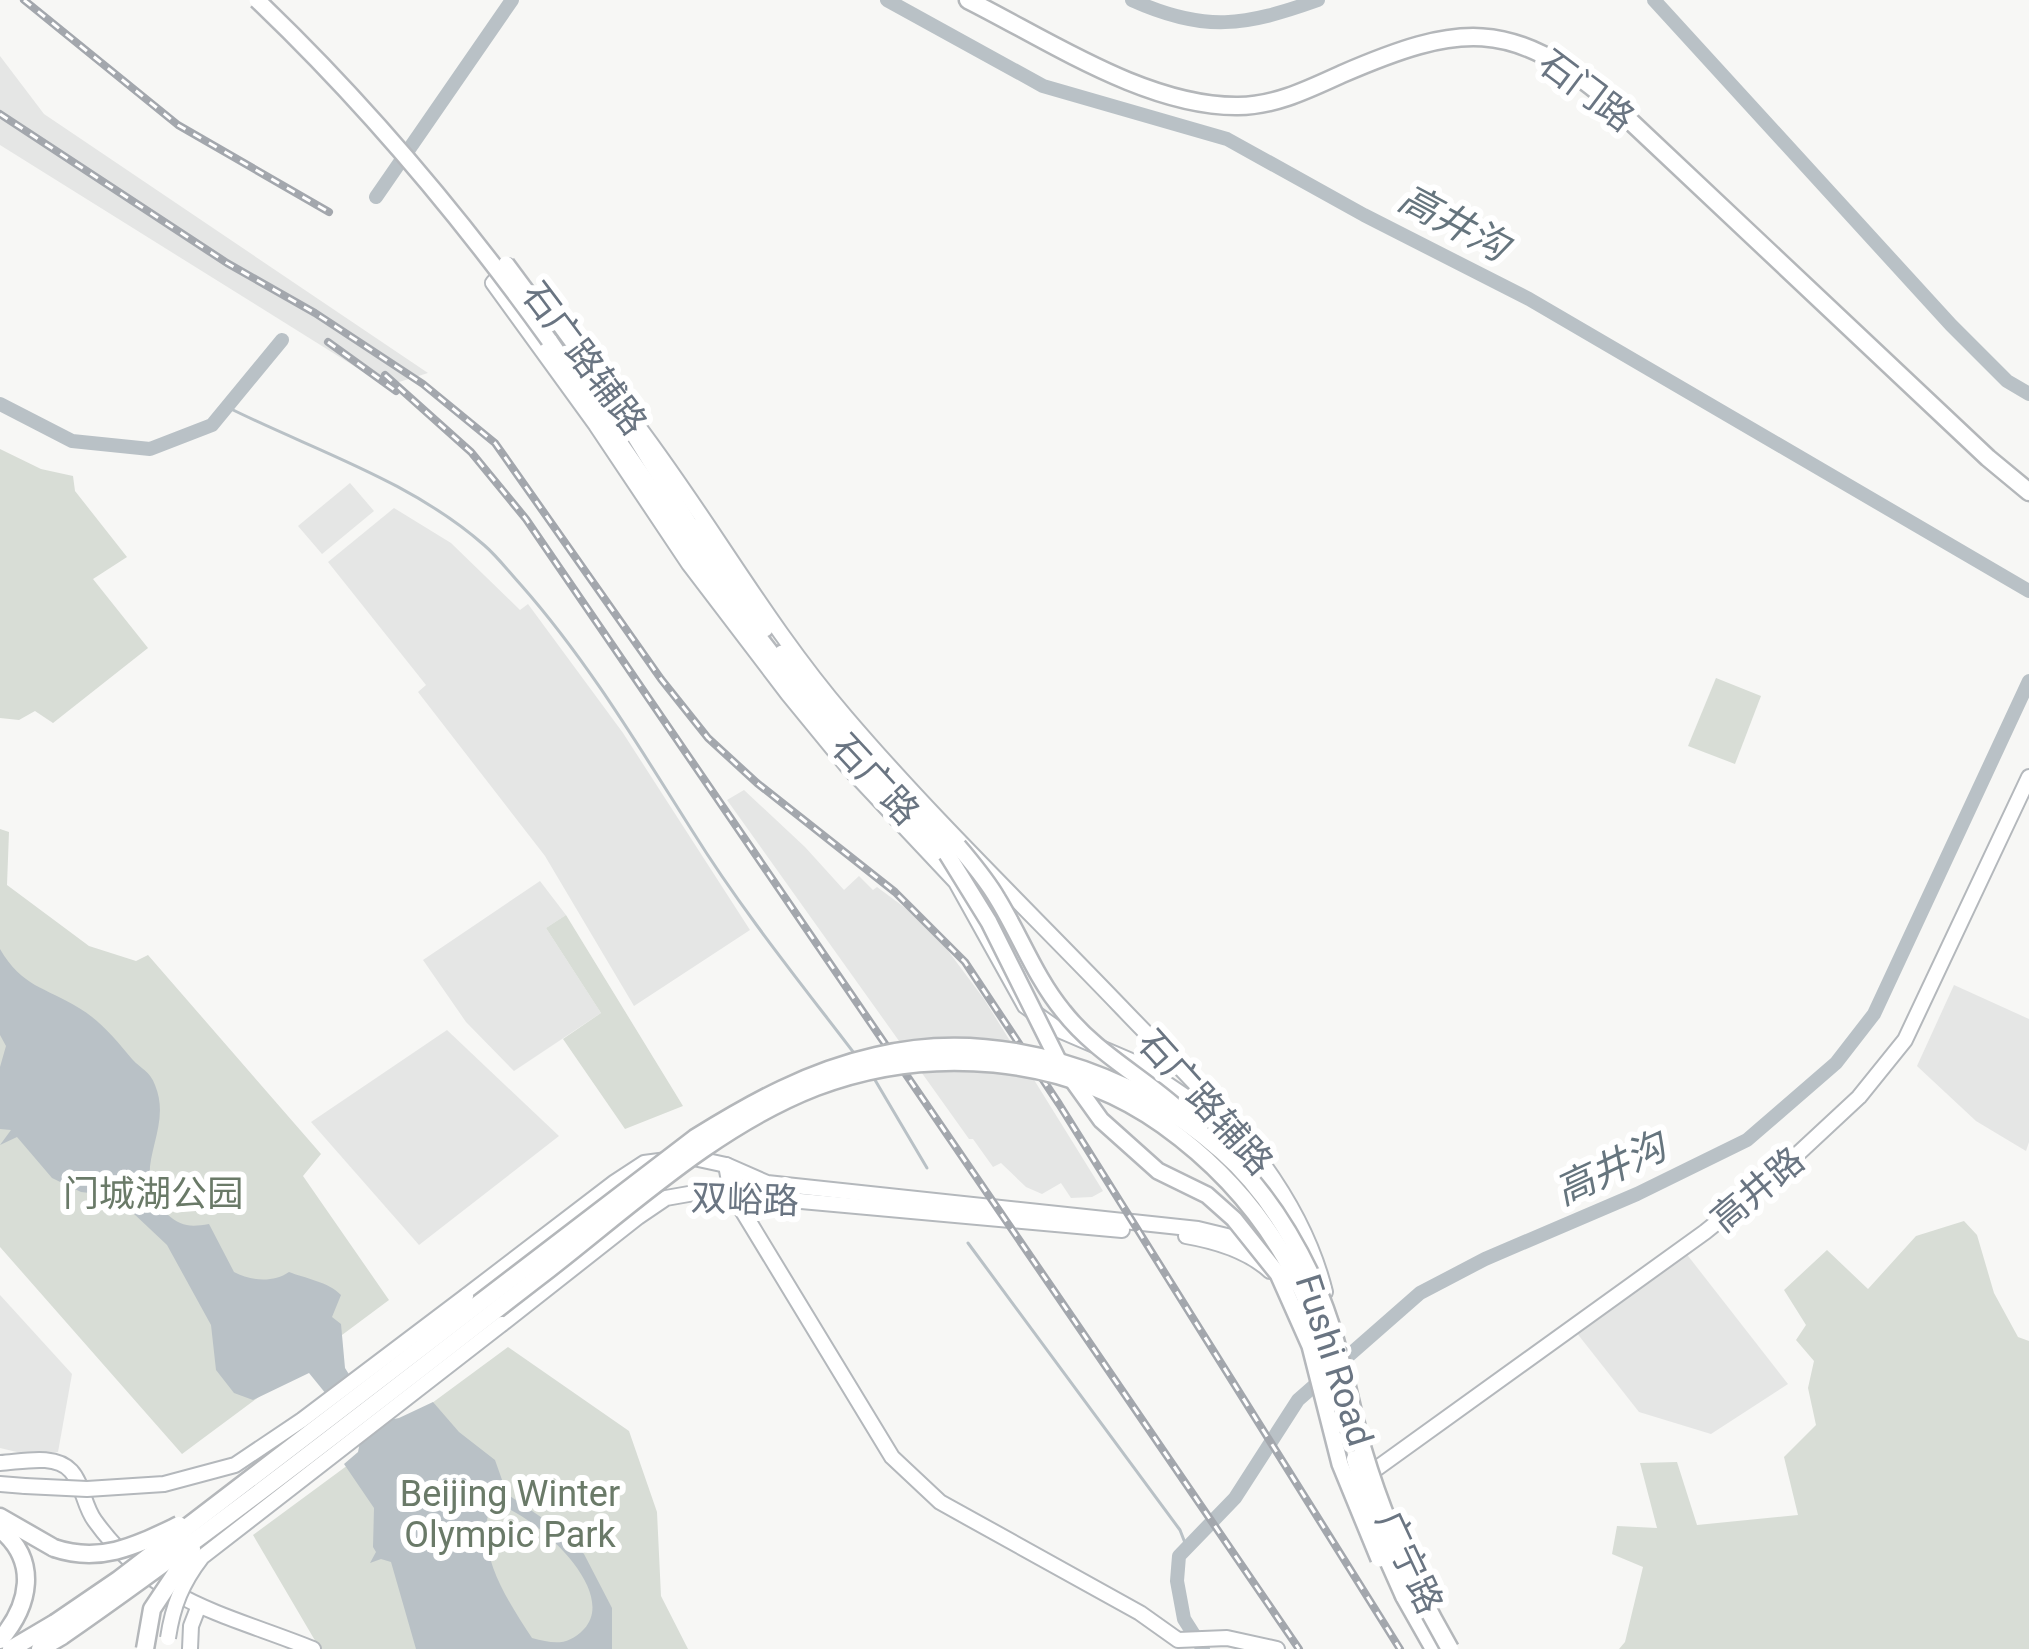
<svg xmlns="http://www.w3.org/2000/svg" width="2029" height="1649" font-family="Roboto,'Noto Sans SC',sans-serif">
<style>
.built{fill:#e5e6e5}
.green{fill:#d8ddd6}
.water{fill:#b9c1c6;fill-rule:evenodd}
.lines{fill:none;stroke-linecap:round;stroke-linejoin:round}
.stream{stroke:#b9c1c6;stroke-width:3}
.river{stroke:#b9c1c6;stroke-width:14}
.secondary-casing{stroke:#b4b8bc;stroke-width:18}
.primary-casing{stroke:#b5b8bc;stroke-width:20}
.highway-casing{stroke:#b4b7ba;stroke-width:21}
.secondary{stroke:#fff;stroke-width:14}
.primary{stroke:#fff;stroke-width:15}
.highway{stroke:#fff;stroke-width:16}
.rail-casing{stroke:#a3a7ad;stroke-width:8}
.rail{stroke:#fff;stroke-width:3;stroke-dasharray:9;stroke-linecap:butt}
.secondary-bridge-casing{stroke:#b4b8bc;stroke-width:18;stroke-linecap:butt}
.primary-bridge-casing{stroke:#b5b8bc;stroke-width:20;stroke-linecap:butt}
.highway-bridge-casing{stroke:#b4b7ba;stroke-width:21;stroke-linecap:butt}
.secondary-bridge{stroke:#fff;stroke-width:14}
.primary-bridge{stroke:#fff;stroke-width:15}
.highway-bridge{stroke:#fff;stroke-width:16}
.labels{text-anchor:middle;stroke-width:12;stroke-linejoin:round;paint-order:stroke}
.street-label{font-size:36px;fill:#6a7582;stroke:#fff}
.park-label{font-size:36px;fill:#6a7a68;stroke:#fff}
.water-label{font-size:39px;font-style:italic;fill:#66757e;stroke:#fff}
</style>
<rect width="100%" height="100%" fill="#f7f7f5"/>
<g class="built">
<path d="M0 56 44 114 428 373 386 386 0 145Z"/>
<path d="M350 483 374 511 322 554 298 526Z"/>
<path d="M394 508 451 543 520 610 528 604 623 733 750 930 634 1006 545 856 418 692 426 685 328 562Z"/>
<path d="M744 790 805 847 844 890 859 876 873 890 877 887 908 910 940 940 984 999 1103 1191 1092 1197 1071 1198 1061 1183 1042 1194 1026 1187 1001 1163 993 1167 973 1139H969L727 800Z"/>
<path d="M540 881 566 915 546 928 601 1013 514 1071 466 1022 423 960Z"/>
<path d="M1954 985 2029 1019V1142L2026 1151 1976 1121 1917 1066Z"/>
<path d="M447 1030 559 1136 419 1245 311 1122Z"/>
<path d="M1685 1252 1788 1384 1711 1434 1639 1412 1576 1332Z"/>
<path d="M0 1295 72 1374 58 1452 21 1453 0 1448Z"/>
</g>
<g class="green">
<path d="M0 449 41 469 73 476 75 491 127 557 93 579 148 648 53 723 35 711 19 720 0 718Z"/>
<path d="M1716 678 1761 696 1735 764 1688 746Z"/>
<path d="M0 829 9 832 7 885 89 946 136 961 148 955 321 1154 303 1176 389 1300 182 1454 0 1247Z"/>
<path d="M566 915 683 1106 625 1129 563 1039 601 1013 546 928Z"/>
<path d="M1964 1221 1977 1235 1994 1293 2018 1337 2029 1341V1649H1619L1625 1642 1643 1567 1612 1554 1617 1526 1657 1528 1640 1463 1677 1462 1697 1525 1798 1515 1784 1457 1816 1425 1808 1388 1814 1361 1796 1340 1806 1325 1784 1290 1827 1250 1868 1289 1916 1236Z"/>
<path d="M508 1347 629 1431 657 1512 661 1596 688 1649H320L253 1535Z"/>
</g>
<path class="water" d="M0 949C22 987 45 987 79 1008 101 1021 116 1040 132 1059 141 1069 150 1071 155 1085 175 1133 125 1171 167 1214 181 1227 191 1227 209 1224L234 1272C251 1281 273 1283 289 1272 304 1278 329 1282 341 1295L332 1317 341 1324 345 1368 379 1422 399 1418 433 1402 459 1432 495 1460 507 1494 566 1534 584 1554 612 1608V1649H416L391 1562 381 1559 370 1563 376 1552 373 1547 374 1508 344 1464 358 1452 361 1437 309 1373 253 1400 234 1393 216 1370 211 1325 167 1245 115 1196 81 1192 52 1178 17 1137 0 1145 11 1130 0 1129V1067L6 1046 0 1035ZM496 1504C532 1513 620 1590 584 1629 568 1646 554 1644 532 1638 508 1601 475 1553 490 1508Z"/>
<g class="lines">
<g class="stream">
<path d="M227 407C313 450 410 480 484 545 497 556 509 572 521 585 588 661 639 747 693 832 741 909 799 981 854 1053"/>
<path d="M875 1080 927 1168"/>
<path d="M968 1243 1180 1530 1187 1548"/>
</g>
<g class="river">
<path d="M887 0 1043 86 1227 139 1364 215 1529 299 2029 591"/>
<path d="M1132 0C1205 33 1245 26 1318 0"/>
<path d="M1654 0 1951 325 2007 381 2029 394"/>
<path d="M376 197 512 0"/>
<path d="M0 404 72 441 150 449 212 425 282 340"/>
<path d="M1203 1649 1184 1619 1177 1581 1179 1556 1235 1498 1298 1400 1420 1293 1485 1259 1637 1194 1747 1140 1836 1063 1874 1014 2029 681"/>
</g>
<g class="secondary-casing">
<g id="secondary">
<path d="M508 266 493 283 596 425 689 564 788 694 847 766 956 882 1025 1006 1059 1030 1136 1063 1192 1101 1235 1139 1279 1190 1307 1249 1297 1258"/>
<path d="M548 309 609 392"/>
<path d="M628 413C705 512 764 622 845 716 932 818 1029 911 1121 1007 1202 1092 1296 1174 1325 1292"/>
<path d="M689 1157 726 1165 767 1183 1198 1229 1260 1244 1284 1259"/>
<path d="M726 1165 731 1192 892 1457 940 1502 1140 1613 1178 1640 1227 1638 1277 1649"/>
<path d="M1186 1236C1215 1241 1248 1251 1270 1271"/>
<path d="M466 1296 615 1182 644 1163 667 1160"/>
<path d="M502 1324 638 1217 666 1198 700 1192 1122 1230"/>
<path d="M0 1463C21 1462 55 1453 71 1471 83 1484 84 1507 95 1521 154 1603 226 1614 313 1649"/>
<path d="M1362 1479 1705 1232 1772 1178 1859 1097 1905 1040 2029 777"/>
<path d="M0 1484 25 1486"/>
<path d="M190 1649 191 1626 198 1608"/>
</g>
</g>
<g class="primary-casing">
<g id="primary">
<path d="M549 340C672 518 791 701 947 854"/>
<path d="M604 386 688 522"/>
<path d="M692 526 765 629"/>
<path d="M782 653 848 734 958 846"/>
</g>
</g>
<g class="highway-casing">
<g id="highway">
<path d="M968 0C1048 40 1147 107 1238 106 1275 106 1309 89 1342 74 1458 24 1511 17 1610 102L1988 458 2029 492"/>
<path d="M0 1517 54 1548"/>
<path d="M0 1529C39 1561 30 1605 0 1640"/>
<path d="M1404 1596 1434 1649"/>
<path d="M11 1649 55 1623"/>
<path d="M40 1649 62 1636"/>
</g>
</g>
<use href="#secondary" class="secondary"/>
<use href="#primary" class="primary"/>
<use href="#highway" class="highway"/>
<g class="rail-casing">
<g id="rail">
<path d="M24 0 178 125 329 212"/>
<path d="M0 114 227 263 315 313 423 384 495 443 661 679 708 738 757 783 895 892 965 962 1059 1104 1400 1649"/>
<path d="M328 342 396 391"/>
<path d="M385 375 471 452 526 519 1299 1649"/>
</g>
</g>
<use href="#rail" class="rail"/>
<g class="secondary-bridge-casing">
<g id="secondary-bridge">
<path d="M25 1486 87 1489 164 1484 235 1465 302 1420 466 1296"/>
<path d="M168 1638C173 1605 182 1583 202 1557L502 1324"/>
</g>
</g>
<g class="primary-bridge-casing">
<g id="primary-bridge">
<path d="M257 0C366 104 461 217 549 340"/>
<path d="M506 264 549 322"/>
<path d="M958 846C972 863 986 879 997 898 1020 935 1035 977 1063 1011 1098 1056 1150 1080 1190 1120"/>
<path d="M947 854 989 922 1058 1060 1101 1120 1158 1171 1207 1195 1234 1219 1278 1274 1310 1346 1340 1464 1379 1559"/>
</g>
</g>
<g class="highway-bridge-casing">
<g id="highway-bridge">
<path d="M1355 1459 1380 1542 1404 1596"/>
<path d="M54 1548C101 1564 137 1545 179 1525"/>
<path d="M55 1623 118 1580 695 1138C753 1102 809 1071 876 1056 996 1027 1131 1070 1222 1151 1262 1186 1293 1236 1315 1284 1339 1336 1347 1395 1363 1450 1384 1521 1413 1585 1450 1649"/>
<path d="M62 1636C226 1522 383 1397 540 1276 627 1209 713 1127 816 1087 927 1045 1064 1054 1163 1125 1247 1185 1302 1265 1329 1364"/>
<path d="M145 1649 152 1609 192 1549"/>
</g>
</g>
<use href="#secondary-bridge" class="secondary-bridge"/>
<use href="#primary-bridge" class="primary-bridge"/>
<use href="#highway-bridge" class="highway-bridge"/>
</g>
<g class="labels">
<g class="street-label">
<text transform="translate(1587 90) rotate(37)" y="13">石门路</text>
<text transform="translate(585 358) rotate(53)" y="13">石广路辅路</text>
<text transform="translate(876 779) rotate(47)" y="13">石广路</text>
<text transform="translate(1206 1102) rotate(48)" y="13">石广路辅路</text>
<text transform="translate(1757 1189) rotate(-40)" y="13">高井路</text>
<text transform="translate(745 1199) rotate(2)" y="13">双峪路</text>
<text transform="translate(1335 1360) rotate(72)" y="13">Fushi Road</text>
<text transform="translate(1410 1562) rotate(65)" y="13">广宁路</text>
</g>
<g class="park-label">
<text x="153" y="1206">门城湖公园</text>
<text x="510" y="1506">Beijing Winter<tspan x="510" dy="41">Olympic Park</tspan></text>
</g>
<g class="water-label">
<text transform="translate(1454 222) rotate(28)" y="14">高井沟</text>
<text transform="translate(1610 1168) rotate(-25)" y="14">高井沟</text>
</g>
</g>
</svg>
